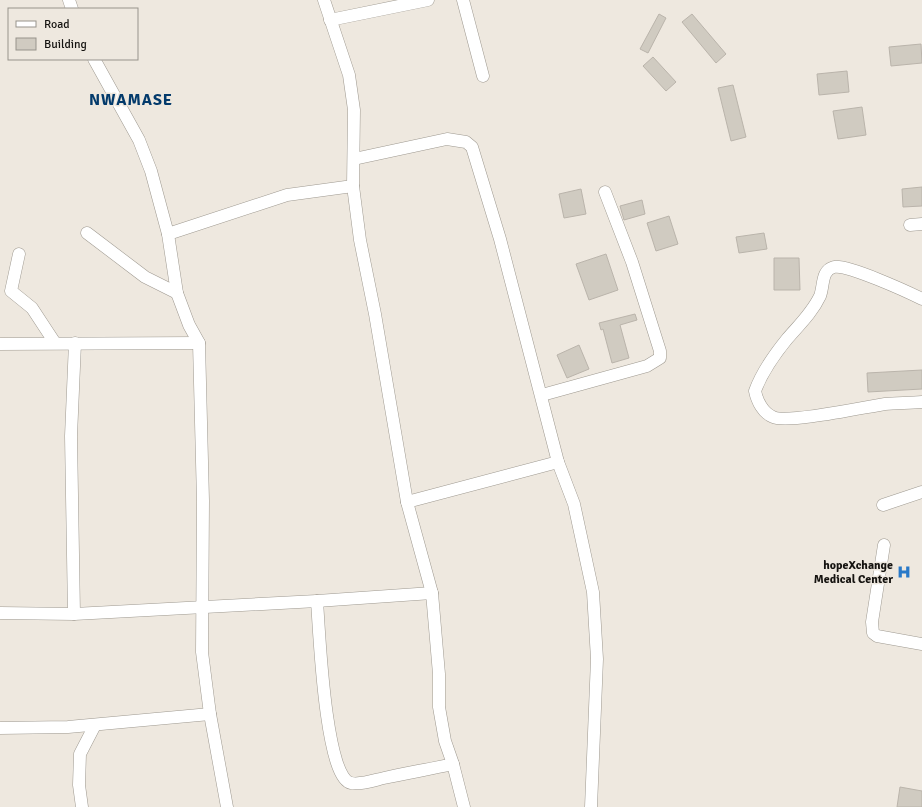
<svg xmlns="http://www.w3.org/2000/svg" width="922" height="807" font-family="Signika,sans-serif">
<style>
.building{fill:#d0cbc1;stroke:#bab4ab}
.lines{fill:none;stroke-linecap:round;stroke-linejoin:round}
.minor-casing{stroke:#9e9990;stroke-width:13}
.minor{stroke:#fff;stroke-width:12}
.labels{text-anchor:middle;stroke-width:3;stroke-linejoin:round;paint-order:stroke}
.poi-label{font-size:12px;font-weight:bold;fill:#151310;stroke:#eee8df;text-anchor:end}
.district-label{font-size:16px;font-weight:bold;letter-spacing:1px;fill:#033a6b;stroke:#eee8df}
</style>
<rect width="100%" height="100%" fill="#eee8df"/>
<g class="building">
<path d="M659 14 666 18 648 53 640 49Z"/>
<path d="M692 14 726 54 716 63 682 22Z"/>
<path d="M921 44 922 63 891 66 889 47Z"/>
<path d="M653 57 676 82 666 91 643 66Z"/>
<path d="M847 71 849 92 819 95 817 74Z"/>
<path d="M733 85 746 137 731 141 718 88Z"/>
<path d="M862 107 866 135 838 139 833 111Z"/>
<path d="M922 187V206L903 207 902 189Z"/>
<path d="M581 189 586 214 564 218 559 194Z"/>
<path d="M642 200 645 214 624 220 620 206Z"/>
<path d="M669 216 678 244 656 251 647 223Z"/>
<path d="M764 233 767 249 739 253 736 237Z"/>
<path d="M606 254 618 290 589 300 576 264Z"/>
<path d="M774 258H799L800 290H774Z"/>
<path d="M635 314 637 320 620 325 629 358 612 363 603 329 601 330 599 323Z"/>
<path d="M579 345 589 369 567 378 557 355Z"/>
<path d="M922 370V389L868 392 867 373Z"/>
<path d="M900 787 922 791V807H897Z"/>
</g>
<g class="lines">
<g class="minor-casing">
<g id="minor">
<path d="M69 0 72 9"/>
<path d="M324 0 349 75 354 110 353 186 360 240 375 314 407 502 432 593 439 674V707L445 741 453 764 464 807"/>
<path d="M463 0 483 76"/>
<path d="M330 20 428 0"/>
<path d="M94 59 139 140 151 171 168 234 177 293 189 325 199 343 203 501 202 652 210 714 227 807"/>
<path d="M354 159 447 139 466 142 472 147 500 239 558 462 574 504 593 592 597 659 591 807"/>
<path d="M910 225 922 224"/>
<path d="M87 233 145 277 177 293"/>
<path d="M168 234 287 195 353 186"/>
<path d="M19 254 11 291 32 308 55 343"/>
<path d="M922 299C908 292 847 264 834 267 821 270 824 286 820 296 812 313 799 325 787 339 774 355 762 372 755 391 757 401 763 413 773 417 787 424 865 407 885 404 897 403 910 403 922 402"/>
<path d="M0 344 199 343"/>
<path d="M542 395 647 366 660 358V351L632 262 605 192"/>
<path d="M407 502 558 462"/>
<path d="M883 505 922 492"/>
<path d="M884 545 872 622 873 633 877 636 922 644"/>
<path d="M317 601C319 627 325 779 351 783 361 785 375 780 384 778 407 773 430 769 453 764"/>
<path d="M0 613 74 614 317 601 432 593"/>
<path d="M74 614 71 436 75 343"/>
<path d="M0 728 68 727 210 714"/>
<path d="M82 807 79 785 80 754 95 725"/>
</g>
</g>
<use href="#minor" class="minor"/>
</g>
<defs>
<g id="hospital-bare" transform="scale(1.08)"><path d="M-5-5h3v3.5h4V-5h3V5h-3V1.5h-4V5h-3Z" fill="#2979c8" stroke="#eee8df" stroke-width="2.5" paint-order="stroke"/></g>
</defs>
<g fill-rule="evenodd">
<use href="#hospital-bare" x="904" y="572"/>
</g>
<g class="labels">
<g class="poi-label">
<text x="893" y="569">hopeXchange<tspan x="893" dy="14">Medical Center</tspan></text>
</g>
<g class="district-label">
<text x="131" y="105">NWAMASE</text>
</g>
</g>
<rect x="8" y="8" width="130" height="52" fill="#eee8df" stroke="#97938c"/>
<rect x="16" y="21" width="20" height="6" fill="#ffffff" stroke="#97938c"/>
<text x="44" y="28" font-size="12" fill="#151310">Road</text>
<rect x="16" y="38" width="20" height="12" fill="#d0cbc1" stroke="#97938c"/>
<text x="44" y="48" font-size="12" fill="#151310">Building</text>
</svg>
